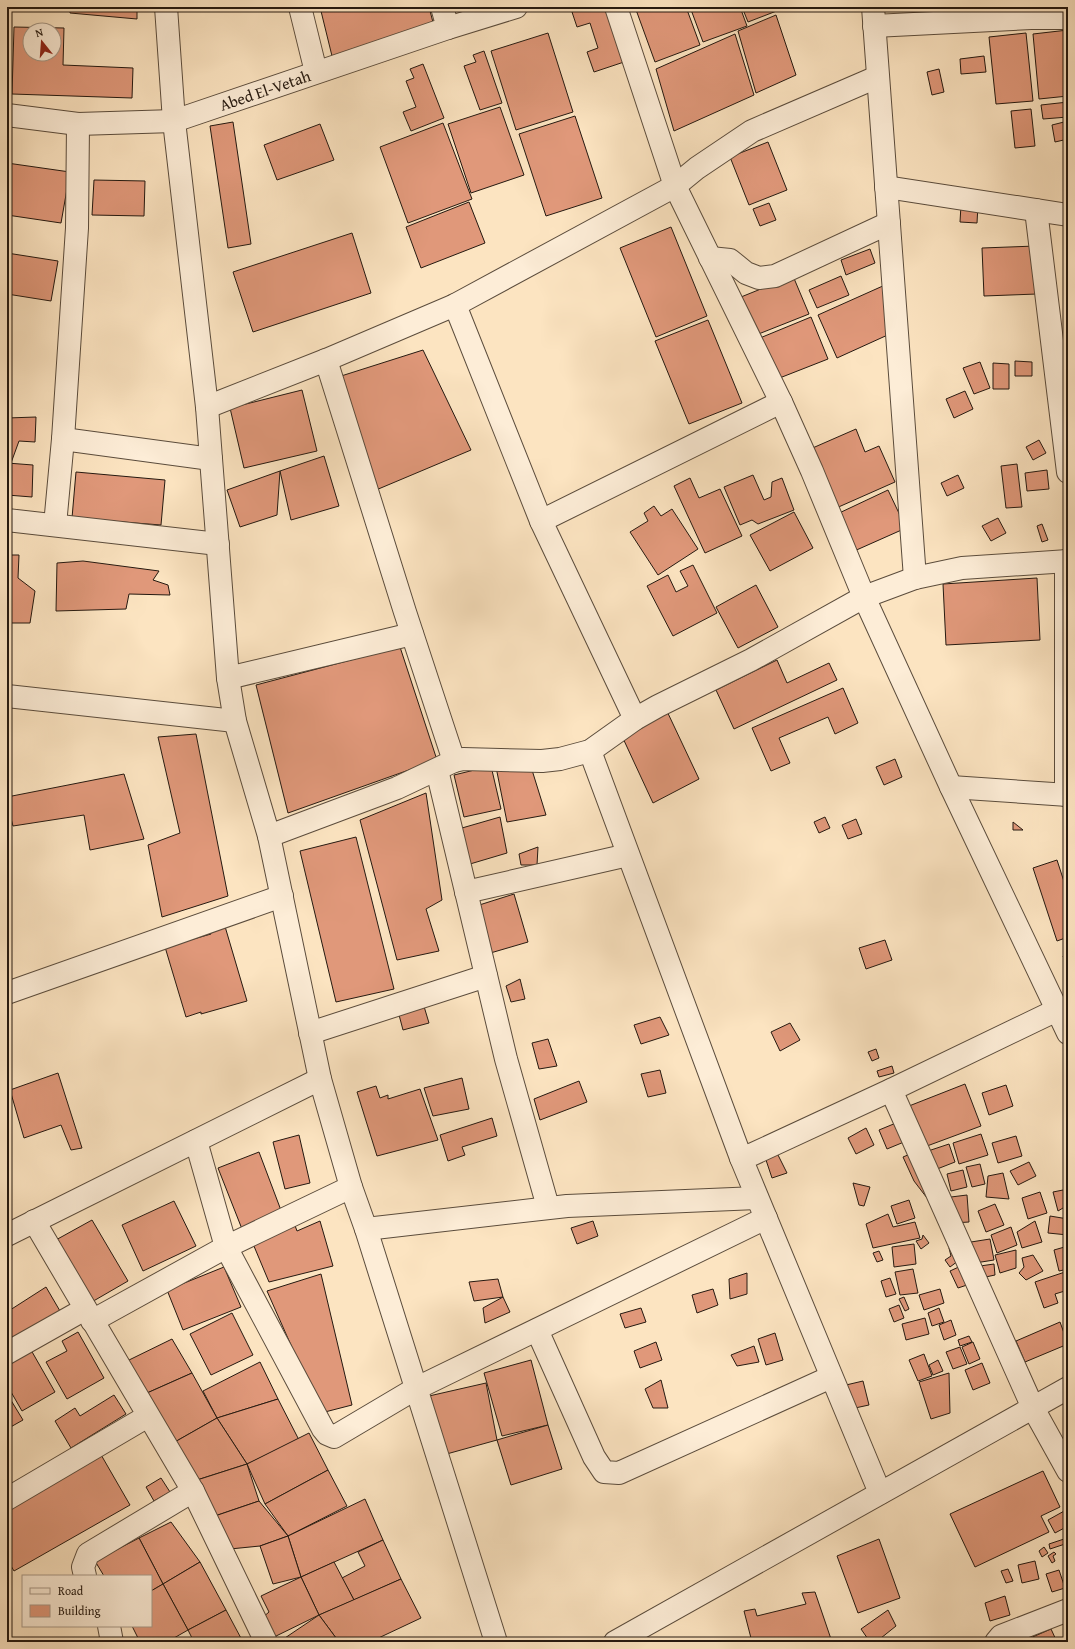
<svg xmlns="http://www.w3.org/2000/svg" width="1075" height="1649" font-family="'Gentium Book Plus',serif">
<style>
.building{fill:#e0987a;stroke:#251910;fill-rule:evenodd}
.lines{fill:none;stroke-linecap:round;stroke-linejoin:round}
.minor-casing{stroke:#5b4c3c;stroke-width:24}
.minor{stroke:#fdedd7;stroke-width:22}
.labels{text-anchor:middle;stroke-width:3;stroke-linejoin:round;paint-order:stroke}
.street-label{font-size:16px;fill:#251910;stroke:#fdedd7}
</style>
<rect width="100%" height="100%" fill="#fce4c1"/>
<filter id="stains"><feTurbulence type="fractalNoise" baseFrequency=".005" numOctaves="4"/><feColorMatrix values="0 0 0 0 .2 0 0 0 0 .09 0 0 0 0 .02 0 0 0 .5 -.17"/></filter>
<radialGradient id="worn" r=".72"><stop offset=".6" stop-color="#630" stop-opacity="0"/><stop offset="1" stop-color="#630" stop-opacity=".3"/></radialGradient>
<g class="building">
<path d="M70 7H137V19L70 13Z"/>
<path d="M320 7H429L435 30 332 56Z"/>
<path d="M587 7H605L624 62 594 72 587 52 598 48 590 23 577 27 572 12Z"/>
<path d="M635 7H686L700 45 655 62Z"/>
<path d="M690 7H740L747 26 703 42Z"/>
<path d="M742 7H787L748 22Z"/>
<path d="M776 15 796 75 756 93 738 31Z"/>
<path d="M14 27 64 28 63 65 133 68 132 98 12 94ZM30 30H54V54H30Z"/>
<path d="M1068 30V96L1039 99 1033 34Z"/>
<path d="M548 33 573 112 516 130 491 51Z"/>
<path d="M1026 33 1033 101 996 104 989 37Z"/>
<path d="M735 34 754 95 674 131 656 69Z"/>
<path d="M484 51 502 103 480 110 464 66 476 62 473 55Z"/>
<path d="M984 56 986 72 961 74 960 59Z"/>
<path d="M423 64 444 118 411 131 403 112 416 107 406 81 414 78 410 69Z"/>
<path d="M939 69 944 92 932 95 927 72Z"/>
<path d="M1068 102V117L1043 119 1041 105Z"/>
<path d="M500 107 524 175 471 193 448 124Z"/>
<path d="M1031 109 1035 146 1015 148 1011 111Z"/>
<path d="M575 116 602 198 546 216 519 134Z"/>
<path d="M1068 121V139L1055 142 1052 125Z"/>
<path d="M233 122 251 244 228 248 210 126Z"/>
<path d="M443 123 472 199 408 223 380 147Z"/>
<path d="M320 124 334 160 277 180 264 145Z"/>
<path d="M768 142 787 190 749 205 730 157Z"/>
<path d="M7 163 70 172 61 223 7 215Z"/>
<path d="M94 180 145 181 144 216 92 215Z"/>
<path d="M469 202 485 243 421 268 406 227Z"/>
<path d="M769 203 776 220 760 226 753 209Z"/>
<path d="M961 205H978L977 223 960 222Z"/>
<path d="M671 227 707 316 656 337 620 248Z"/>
<path d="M352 233 371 293 253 332 233 272Z"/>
<path d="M1036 246 1037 294 984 296 982 248Z"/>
<path d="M870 249 875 263 846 275 841 260Z"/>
<path d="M7 253 58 261 51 301 7 294Z"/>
<path d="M793 276 809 314 756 335 741 297Z"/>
<path d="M841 276 849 295 817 308 809 290Z"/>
<path d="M885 285 892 333 837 358 818 315Z"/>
<path d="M811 317 828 359 777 379 760 338Z"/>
<path d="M708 320 742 403 689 424 655 341Z"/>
<path d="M423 350 471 450 376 490 338 377Z"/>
<path d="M1015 361 1032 362V376H1015Z"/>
<path d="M980 362 990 388 974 394 963 368Z"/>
<path d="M993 363 1009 364V389H993Z"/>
<path d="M302 390 317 451 244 468 230 408Z"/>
<path d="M965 391 973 409 954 418 946 399Z"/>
<path d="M36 417 35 442 19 441 11 463H7V418Z"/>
<path d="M856 429 865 452 879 446 895 482 834 509 808 450Z"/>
<path d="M1039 440 1046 453 1033 460 1026 447Z"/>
<path d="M324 456 339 506 291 520 280 471Z"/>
<path d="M7 463 33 465 32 497 7 495Z"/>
<path d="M1017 464 1022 507 1006 508 1001 466Z"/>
<path d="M1047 470 1049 489 1027 491 1025 473Z"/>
<path d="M280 471 277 515 240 527 227 490Z"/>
<path d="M76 472 165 480 161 525 72 518Z"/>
<path d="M753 475 764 500 771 497 772 482 782 478 794 510 758 524 752 520 740 525 724 487Z"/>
<path d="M958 475 964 488 947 496 941 483Z"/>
<path d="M690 478 699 498 720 489 742 536 705 553 674 486Z"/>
<path d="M888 490 906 528 852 552 835 515Z"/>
<path d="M654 506 661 516 672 509 698 549 658 575 630 532 648 521 644 513Z"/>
<path d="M794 512 813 548 770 571 750 535Z"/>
<path d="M998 518 1006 533 991 541 982 526Z"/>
<path d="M1042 524 1048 540 1042 542 1037 526Z"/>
<path d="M7 555H19L18 578 35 591 30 623H7Z"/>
<path d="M83 561 159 571 153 580 168 585 170 595 129 594 126 609 56 611 57 563Z"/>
<path d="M693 565 717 613 673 636 647 586 668 575 676 592 688 586 680 571Z"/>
<path d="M1037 578 1040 640 946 645 943 584Z"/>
<path d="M756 585 778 627 738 648 716 607Z"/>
<path d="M400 647 437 760 288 813 256 685Z"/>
<path d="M777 660 787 683 829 663 837 680 734 729 716 690Z"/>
<path d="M843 688 858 723 835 734 828 717 779 738 790 763 771 771 752 728Z"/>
<path d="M665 707 699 779 653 803 621 734Z"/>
<path d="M196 734 228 896 162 917 148 845 180 833 158 737Z"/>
<path d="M895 759 902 777 884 785 876 767Z"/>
<path d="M491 766 501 809 464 817 454 775Z"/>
<path d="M496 767 532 770 546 815 507 822Z"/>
<path d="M124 774 144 839 90 850 84 815 13 826 7 803V797Z"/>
<path d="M426 793 442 900 426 909 439 951 397 960 360 820Z"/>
<path d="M500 817 507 853 470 864 462 828Z"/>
<path d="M825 817 830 828 819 833 814 822Z"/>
<path d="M856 819 862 834 848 839 842 825Z"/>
<path d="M1013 822 1023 830H1013Z"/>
<path d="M356 837 394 989 336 1002 300 851Z"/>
<path d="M538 847 537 865H521L519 854Z"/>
<path d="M1057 860 1068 894V937L1057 941 1033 868Z"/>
<path d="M514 894 528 942 487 954 473 907Z"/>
<path d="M224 923 247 1001 201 1014V1012L186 1017 165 947 211 934 209 928Z"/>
<path d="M885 940 892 960 866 969 859 948Z"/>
<path d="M1068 954V970L1063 956Z"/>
<path d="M520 979 525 999 511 1002 506 986Z"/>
<path d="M423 1003 429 1023 403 1030 398 1011Z"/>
<path d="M660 1017 669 1035 641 1044 634 1025Z"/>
<path d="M790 1023 800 1040 780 1051 771 1032Z"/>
<path d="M548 1039 557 1066 539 1069 532 1043Z"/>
<path d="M876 1049 879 1058 872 1061 868 1052Z"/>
<path d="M892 1066 894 1073 879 1077 877 1071Z"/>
<path d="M660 1070 666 1093 648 1097 641 1074Z"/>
<path d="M58 1073 82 1148 71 1150 61 1125 24 1138 10 1090Z"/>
<path d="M462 1078 469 1109 433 1116 424 1088Z"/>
<path d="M579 1081 587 1102 540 1120 534 1099Z"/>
<path d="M965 1084 981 1126 927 1146 909 1106Z"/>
<path d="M1006 1085 1013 1106 989 1115 982 1093Z"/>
<path d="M376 1086 380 1098 388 1095V1099L420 1089 438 1140 377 1156 357 1092Z"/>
<path d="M492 1118 497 1136 462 1147 465 1155 448 1161 440 1135Z"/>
<path d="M896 1123 904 1142 887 1149 879 1130Z"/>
<path d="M866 1128 874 1145 856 1154 848 1138Z"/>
<path d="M981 1134 988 1155 959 1164 953 1143Z"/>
<path d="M299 1135 310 1183 285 1189 273 1142Z"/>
<path d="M1016 1136 1022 1156 998 1163 992 1143Z"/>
<path d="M949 1144 955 1162 932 1171 925 1152Z"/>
<path d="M776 1151 787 1173 772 1178 765 1157Z"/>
<path d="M259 1152 282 1213 242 1229 218 1168Z"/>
<path d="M915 1152 933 1196 927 1198 914 1181 903 1157Z"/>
<path d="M1029 1162 1036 1176 1018 1185 1010 1171Z"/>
<path d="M980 1164 985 1184 972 1187 966 1167Z"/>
<path d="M963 1170 967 1187 951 1191 947 1174Z"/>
<path d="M1003 1173 1009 1199 986 1197 988 1176Z"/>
<path d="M853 1183 870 1187 864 1206 859 1205Z"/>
<path d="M1068 1189V1205L1058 1211 1053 1192Z"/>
<path d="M1040 1192 1047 1213 1028 1219 1022 1198Z"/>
<path d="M967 1195 969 1222 953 1223 951 1197Z"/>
<path d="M909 1200 915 1218 897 1224 891 1206Z"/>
<path d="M174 1201 196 1246 143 1271 122 1225Z"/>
<path d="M995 1204 1004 1225 986 1232 978 1211Z"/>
<path d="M888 1214 893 1227 915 1222 920 1238 873 1248 866 1224Z"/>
<path d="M1050 1216 1068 1219V1235L1048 1233Z"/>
<path d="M92 1220 128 1281 90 1303 54 1241Z"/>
<path d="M293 1220 297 1231 320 1221 333 1266 269 1282 251 1239Z"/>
<path d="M593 1221 598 1236 577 1244 571 1228Z"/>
<path d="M1035 1221 1042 1242 1022 1248 1017 1232Z"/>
<path d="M1011 1227 1017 1245 997 1253 991 1235Z"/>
<path d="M923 1235 929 1243 921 1249 916 1241 922 1239Z"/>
<path d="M990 1239 994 1260 975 1263 971 1242Z"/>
<path d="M914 1244 916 1264 894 1267 892 1247Z"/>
<path d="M958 1246 962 1258 950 1267 945 1260 951 1256 949 1248Z"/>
<path d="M1068 1246V1269L1059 1271 1054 1250Z"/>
<path d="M1016 1250V1268L1000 1273 995 1255Z"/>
<path d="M879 1251 883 1260 877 1262 873 1253Z"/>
<path d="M1033 1255 1043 1271 1026 1280 1019 1273 1024 1267 1022 1258Z"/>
<path d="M994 1264 995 1275 981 1278 980 1266Z"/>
<path d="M963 1265 970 1284 958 1288 950 1271Z"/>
<path d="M224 1267 241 1307 183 1330 167 1290Z"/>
<path d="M913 1269 918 1293 900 1295 895 1272Z"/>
<path d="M1068 1271V1290L1055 1294 1058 1303 1044 1308 1035 1282Z"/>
<path d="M747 1273V1294L730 1299 729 1279Z"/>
<path d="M321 1274 352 1405 321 1413 267 1291Z"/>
<path d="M890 1278 896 1294 886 1297 881 1281Z"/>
<path d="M498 1279 503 1297 474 1301 469 1282Z"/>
<path d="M46 1287 60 1311 7 1345V1312Z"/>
<path d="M713 1289 718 1305 697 1313 692 1295Z"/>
<path d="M940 1289 944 1303 924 1310 919 1295Z"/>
<path d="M503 1297 510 1312 485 1323 483 1308Z"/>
<path d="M904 1297 909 1309 905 1311 899 1299Z"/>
<path d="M899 1305 904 1318 894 1322 889 1309Z"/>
<path d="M641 1308 646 1322 625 1328 620 1314Z"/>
<path d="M939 1308 944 1322 932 1326 928 1313Z"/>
<path d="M232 1313 253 1355 211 1375 190 1334Z"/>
<path d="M925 1318 929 1334 906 1340 902 1324Z"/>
<path d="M951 1320 956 1335 944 1340 939 1325Z"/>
<path d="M1060 1322 1068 1344 1025 1362 1016 1341Z"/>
<path d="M78 1332 104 1378 67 1399 46 1362 67 1351 62 1341Z"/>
<path d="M775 1333 783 1360 766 1365 758 1339Z"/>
<path d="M969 1336 972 1342 960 1346 958 1340Z"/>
<path d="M172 1339 192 1373 147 1393 127 1361Z"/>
<path d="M656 1342 662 1360 640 1368 634 1351Z"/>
<path d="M973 1342 980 1359 969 1364 962 1347Z"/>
<path d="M754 1346 759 1362 737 1366 731 1355Z"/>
<path d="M960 1347 967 1364 953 1369 946 1352Z"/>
<path d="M31 1350 55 1392 22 1411 7 1385V1364Z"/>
<path d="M924 1354 932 1376 918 1381 909 1360Z"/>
<path d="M531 1360 548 1425 502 1436 484 1373Z"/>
<path d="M938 1360 943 1371 933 1375 929 1365Z"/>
<path d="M260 1362 278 1399 217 1418 203 1391Z"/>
<path d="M982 1363 990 1383 973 1390 965 1370Z"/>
<path d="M192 1373 217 1418 173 1443 147 1393Z"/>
<path d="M949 1373 950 1413 931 1419 919 1382Z"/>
<path d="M661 1380 668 1408H653L645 1389Z"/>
<path d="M863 1381 869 1405 855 1408 846 1385Z"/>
<path d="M486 1383 497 1440 443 1455 429 1396Z"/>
<path d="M114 1395 126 1414 71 1448 55 1421 75 1408 80 1416Z"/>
<path d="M9 1397 23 1420 7 1429V1398Z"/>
<path d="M278 1399 299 1440 247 1464 217 1418Z"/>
<path d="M217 1418 247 1464 197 1480 173 1443Z"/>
<path d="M548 1425 562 1469 511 1485 497 1440Z"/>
<path d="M309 1433 328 1470 265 1504 247 1464Z"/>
<path d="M100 1453 130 1505 14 1571 7 1559V1507Z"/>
<path d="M247 1464 259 1501 209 1518 197 1480Z"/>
<path d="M328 1470 347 1506 288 1536 265 1504Z"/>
<path d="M1043 1471 1060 1507 1041 1516 1049 1532 975 1567 950 1514Z"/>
<path d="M161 1478 170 1492 154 1501 146 1487Z"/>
<path d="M365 1499 383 1540 301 1577 288 1536Z"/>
<path d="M259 1501 288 1536 260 1546 230 1549 209 1518Z"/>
<path d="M1066 1510 1068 1513V1526L1055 1533 1048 1520Z"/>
<path d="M171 1522 200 1562 163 1584 139 1538Z"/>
<path d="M288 1536 301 1577 273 1584 260 1546Z"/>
<path d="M139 1538 163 1584 151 1591V1576H104L95 1561Z"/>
<path d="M879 1539 900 1598 858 1613 837 1556Z"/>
<path d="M1064 1539 1065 1544 1050 1549 1049 1544Z"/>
<path d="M383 1540 401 1579 354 1600 342 1578 365 1566 358 1552Z"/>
<path d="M1044 1547 1048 1553 1042 1557 1039 1551Z"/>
<path d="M1054 1552 1056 1554 1053 1556 1055 1561 1052 1563 1048 1556Z"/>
<path d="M1035 1561 1039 1579 1022 1583 1018 1565Z"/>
<path d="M200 1562 226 1610 188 1630 163 1584Z"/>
<path d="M334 1562 354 1600 319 1615 301 1577Z"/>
<path d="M1008 1569 1013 1581 1006 1583 1001 1571Z"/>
<path d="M1059 1570 1065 1588 1052 1592 1046 1574Z"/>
<path d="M301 1577 319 1615 272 1638 262 1618 269 1612 261 1596Z"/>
<path d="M401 1579 421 1618 370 1642H339L319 1615Z"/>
<path d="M163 1584 188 1630 167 1642H140L132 1626H151V1591Z"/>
<path d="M815 1592 832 1642H752L744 1611 755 1609 757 1616 806 1604 802 1593Z"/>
<path d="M1005 1596 1010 1615 990 1621 985 1603Z"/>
<path d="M226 1610 243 1642H194L188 1630Z"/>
<path d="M888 1610 896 1626 876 1642H870L861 1629Z"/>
<path d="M319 1615 339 1642H279Z"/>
<path d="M1051 1629 1057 1642H1021Z"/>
</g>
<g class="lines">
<g class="minor-casing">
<g id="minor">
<path d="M166 7 174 121 207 407 228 678 235 721 269 836 320 1079 351 1187 366 1229 496 1642"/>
<path d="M300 7 316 72"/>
<path d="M442 7 448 28"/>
<path d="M616 7 675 186 781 402 812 471 864 597 951 787 1068 1033"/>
<path d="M873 7 915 578"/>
<path d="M874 26 1031 18H1068"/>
<path d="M7 115 78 124 174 121 448 28 516 7"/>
<path d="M886 187 1068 215"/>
<path d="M1036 210 1068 472"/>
<path d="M710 258 730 260 746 273 759 278 775 276 889 223"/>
<path d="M455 305 541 521 635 719"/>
<path d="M326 360 405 612 454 761"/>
<path d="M207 407 326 360 455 305 675 186 697 168 752 131 877 77"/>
<path d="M63 439 211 459"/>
<path d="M7 520 218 544"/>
<path d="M541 521 781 402"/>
<path d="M55 525 63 439 77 228 78 124"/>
<path d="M228 678 412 634"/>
<path d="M7 696 235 721"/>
<path d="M590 751 741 1158 880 1493"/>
<path d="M437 770 506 1059 548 1207"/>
<path d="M951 787 1068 795"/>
<path d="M1066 795V561"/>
<path d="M269 836 397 788 454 761 463 759 542 761 560 759 590 751 635 719 658 706 751 660 864 597 915 578 962 568 1068 561"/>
<path d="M466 892 628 855"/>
<path d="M7 993 282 896"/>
<path d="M310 1033 486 976"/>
<path d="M891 1090 1033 1408 1068 1471"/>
<path d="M196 1141 226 1247 323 1429 327 1434 334 1437 415 1389 766 1218"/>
<path d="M741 1158 753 1154 891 1090 1057 1010"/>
<path d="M34 1221 193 1491 266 1642"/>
<path d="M366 1229 567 1206 757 1198"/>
<path d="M7 1235 320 1079"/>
<path d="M92 1321 226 1247 351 1187"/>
<path d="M537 1330 594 1457 604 1472 619 1473 831 1377"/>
<path d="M7 1353 85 1309"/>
<path d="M7 1499 148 1416"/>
<path d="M85 1576 83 1567 88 1554 193 1491"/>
<path d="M109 1626 112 1642"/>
<path d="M615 1642 1068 1388"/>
<path d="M996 1642 1001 1636 1068 1610"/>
</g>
</g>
<use href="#minor" class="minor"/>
</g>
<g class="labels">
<g class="street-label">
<text transform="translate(265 90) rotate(-19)" y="6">Abed El-Vetah</text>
</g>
</g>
<rect width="1075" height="1649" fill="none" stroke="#fce4c1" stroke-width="24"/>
<rect x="8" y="8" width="1059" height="1633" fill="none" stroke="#251910" stroke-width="2"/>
<rect x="12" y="12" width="1051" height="1625" fill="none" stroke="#251910"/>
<rect x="22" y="1575" width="130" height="52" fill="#fdedd7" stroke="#a79887"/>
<rect x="30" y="1588" width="20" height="6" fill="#fdedd7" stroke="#a79887"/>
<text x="58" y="1595" font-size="12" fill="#251910">Road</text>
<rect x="30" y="1605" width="20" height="12" fill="#e0987a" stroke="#a79887"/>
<text x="58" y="1615" font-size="12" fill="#251910">Building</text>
<g transform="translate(42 42) rotate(343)"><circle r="19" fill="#fdedd7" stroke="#a79887"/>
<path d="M0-3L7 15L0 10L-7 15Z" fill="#8f2418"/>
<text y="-6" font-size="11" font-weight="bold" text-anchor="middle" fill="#251910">N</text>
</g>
<rect width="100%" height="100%" filter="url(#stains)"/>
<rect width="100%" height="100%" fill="url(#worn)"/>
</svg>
